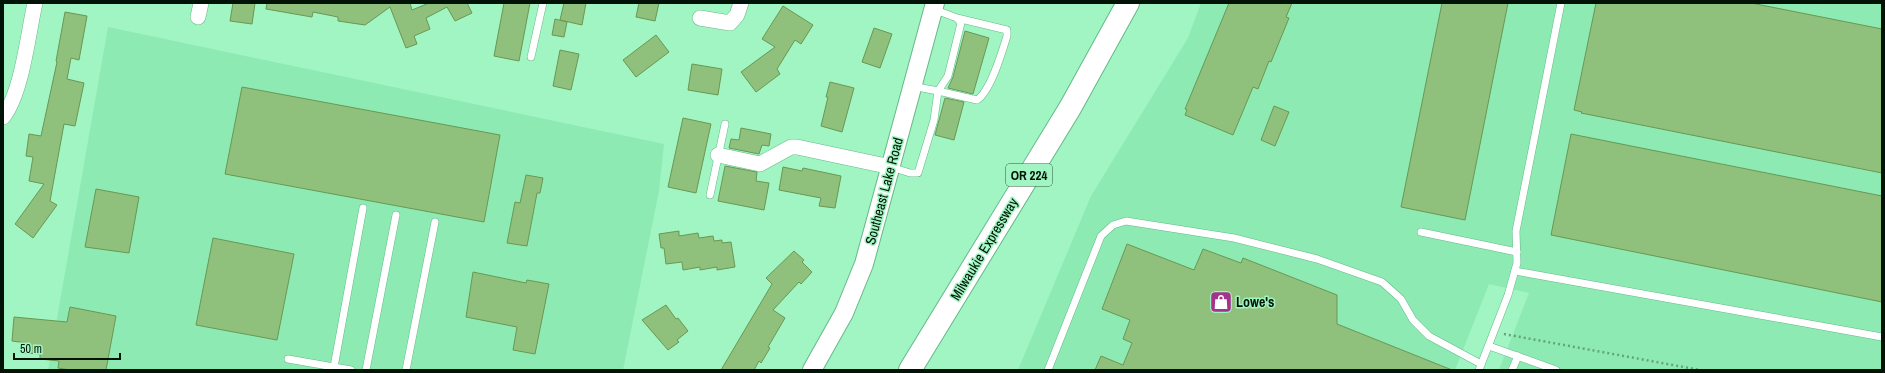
<svg xmlns="http://www.w3.org/2000/svg" width="1885" height="373" font-family="'Archivo Narrow',sans-serif">
<style>
.built{fill:#8deab3}
.building{fill:#8fc17c;stroke:#689854}
.lines{fill:none;stroke-linecap:round;stroke-linejoin:round}
.service-casing{stroke:#65b989;stroke-width:8}
.minor-casing{stroke:#65b989;stroke-width:16}
.tertiary-casing{stroke:#65b989;stroke-width:20}
.trunk-casing{stroke:#65b989;stroke-width:24}
.path{stroke:#65a27d;stroke-width:2.5;stroke-dasharray:2 3;stroke-linecap:butt}
.service{stroke:#fff;stroke-width:7}
.minor{stroke:#fff;stroke-width:15}
.tertiary{stroke:#fff;stroke-width:18}
.trunk{stroke:#fff;stroke-width:22}
.labels{text-anchor:middle;stroke-width:3;stroke-linejoin:round;paint-order:stroke}
.shield{fill:#a0f5c2;stroke:#30573e;stroke-width:1}
.shield-label{font-size:13px;font-weight:bold;fill:#001306}
.street-label{font-size:14px;fill:#001306;stroke:#a0f5c2}
.poi-label{font-size:14px;font-weight:bold;fill:#001306;stroke:#a0f5c2;text-anchor:start}
</style>
<rect width="100%" height="100%" fill="#a0f5c2"/>
<g class="built">
<path d="M1201 3H1882V370H1499L1529 293 1489 284 1455 370H1018L1091 196 1188 38Z"/>
<path d="M108 27 664 144 659 191 623 370H48Z"/>
</g>
<g class="building">
<path d="M233 3H255L252 24 230 21Z"/>
<path d="M267 3H410L412 10 429 3H467L472 13 455 21 447 7 426 18 430 29 414 36 417 44 406 48 390 7 365 25 338 21V17L313 12 312 17 266 9Z"/>
<path d="M504 3H530L519 61 494 56Z"/>
<path d="M564 3H586L582 25 560 20Z"/>
<path d="M639 3H659L655 21 636 17Z"/>
<path d="M1229 3H1292L1286 17 1289 18 1271 62 1269 61 1258 89 1253 87 1233 135 1185 115 1187 110 1185 109Z"/>
<path d="M1442 3H1508L1465 220 1401 207Z"/>
<path d="M1596 3H1751L1882 29V173L1581 113 1582 112 1574 110Z"/>
<path d="M783 6 813 25 801 44 795 40 777 69 780 74 756 92 741 72 775 47 762 39Z"/>
<path d="M65 12 87 16 79 60 71 58 67 79 84 83 75 126 64 124 50 201 57 205 33 238 15 224 44 184 29 181 33 157 26 156 29 134 41 136 57 62 56 61Z"/>
<path d="M555 19 567 22 564 37 552 35Z"/>
<path d="M874 28 892 34 880 68 862 62Z"/>
<path d="M965 31 989 38 973 94 948 88 953 77Z"/>
<path d="M656 35 669 52 636 77 623 60Z"/>
<path d="M560 50 579 54 571 90 553 86Z"/>
<path d="M692 64 722 69 718 95 688 90Z"/>
<path d="M830 82 854 88 842 132 821 126 828 97H826Z"/>
<path d="M242 87 500 135 484 222 225 174Z"/>
<path d="M945 98 964 102 954 140 935 135Z"/>
<path d="M1274 106 1289 112 1275 146 1261 140Z"/>
<path d="M683 118 711 124 696 193 668 187Z"/>
<path d="M741 128 771 134 769 146 762 145 759 154 729 148 731 139 739 140Z"/>
<path d="M1571 134 1882 196V302L1551 235Z"/>
<path d="M725 166 757 172 756 181 769 183 764 210 718 201Z"/>
<path d="M783 167 802 171 803 168 841 176 835 208 819 206 821 198 779 190Z"/>
<path d="M526 175 543 178 540 193H537L527 246 507 243 515 202 520 203Z"/>
<path d="M96 189 139 197 129 253 85 247Z"/>
<path d="M679 231V236L698 233 699 238 713 236 714 241 722 240V243L731 242 735 267 717 270V267L700 270V267L683 270 682 262 666 264 664 248H661L659 234Z"/>
<path d="M213 238 294 254 277 340 196 325Z"/>
<path d="M1127 244 1194 270 1203 249 1241 263 1243 258 1337 295V324L1452 370H1095L1101 356 1123 365 1132 343 1123 339 1130 320 1102 309Z"/>
<path d="M794 251 804 260 802 262 812 272 801 284 799 282 773 310 785 318 768 347 770 348 761 363 759 361 754 370H721L772 284 766 278Z"/>
<path d="M473 272 526 283 527 280 549 284 535 354 513 350 517 327 466 317Z"/>
<path d="M666 305 676 319 678 318 688 331 677 340 679 342 668 350 642 320Z"/>
<path d="M70 307 116 316 106 370H70L58 368 59 361 40 359V354L25 353 26 343 12 341 14 317 67 322Z"/>
</g>
<g class="lines">
<g class="service-casing">
<g id="service">
<path d="M933 9 957 18 961 23 948 76 938 91 977 100C991 91 1002 52 1007 36V30L957 18"/>
<path d="M531 57 543 3"/>
<path d="M891 167 910 173H918L934 120 938 91 912 86"/>
<path d="M710 195 725 124"/>
<path d="M1421 232 1517 252"/>
<path d="M1515 271 1882 337"/>
<path d="M1489 346 1556 370"/>
<path d="M288 359 351 370"/>
<path d="M334 367 363 208"/>
<path d="M366 370 396 215"/>
<path d="M406 370 435 222"/>
<path d="M1048 370 1101 236 1113 225 1126 221 1234 238 1317 259 1382 282 1401 299 1413 320 1429 336 1481 364"/>
<path d="M1479 370 1508 295 1517 263 1516 231 1561 3"/>
<path d="M1512 370 1518 356"/>
</g>
</g>
<g class="minor-casing">
<g id="minor">
<path d="M198 17 201 3"/>
<path d="M700 18 730 23 737 15 741 3"/>
<path d="M3 117C22 93 28 34 35 3"/>
<path d="M718 155 760 164 791 147H797L891 167"/>
</g>
</g>
<g class="tertiary-casing">
<path id="tertiary" d="M812 370 844 313 864 264 935 3"/>
</g>
<g class="trunk-casing">
<path id="trunk" d="M910 370 1070 108 1128 3"/>
</g>
<path class="path" d="M1504 334 1700 370"/>
<use href="#service" class="service"/>
<use href="#minor" class="minor"/>
<use href="#tertiary" class="tertiary"/>
<use href="#trunk" class="trunk"/>
</g>
<defs>
<g id="shop-square" transform="scale(1.15)"><rect x="-9" y="-9" width="18" height="18" rx="4" fill="#a5328d" stroke="#a0f5c2"/><path d="M-5-2.5h2.3a2.7 3.5 0 0 1 5.4 0H5L5.5 6h-11ZM-1.5-2.5h3a1.5 2.3 0 0 0-3 0Z" fill="#fff"/></g>
</defs>
<g fill-rule="evenodd">
<use href="#shop-square" x="1221" y="302"/>
</g>
<g class="labels">
<rect class="shield" x="1006" y="164" width="46" height="22" rx="3"/>
<g class="shield-label">
<text x="1029" y="180">OR 224</text>
</g>
<g class="street-label">
<text transform="translate(884 191) rotate(-75)" y="5">Southeast Lake Road</text>
<text transform="translate(984 249) rotate(-59)" y="5">Milwaukie Expressway</text>
</g>
<g class="poi-label">
<text x="1236" y="307">Lowe's</text>
</g>
</g>
<rect width="1885" height="373" fill="none" stroke="#001306" stroke-width="8"/>
<path d="M14 353v6h106v-6" fill="none" stroke="#001306" stroke-width="2"/>
<text x="20" y="353" font-size="12" fill="#001306" stroke="#a0f5c2" stroke-width="3" paint-order="stroke">50 m</text>
</svg>
